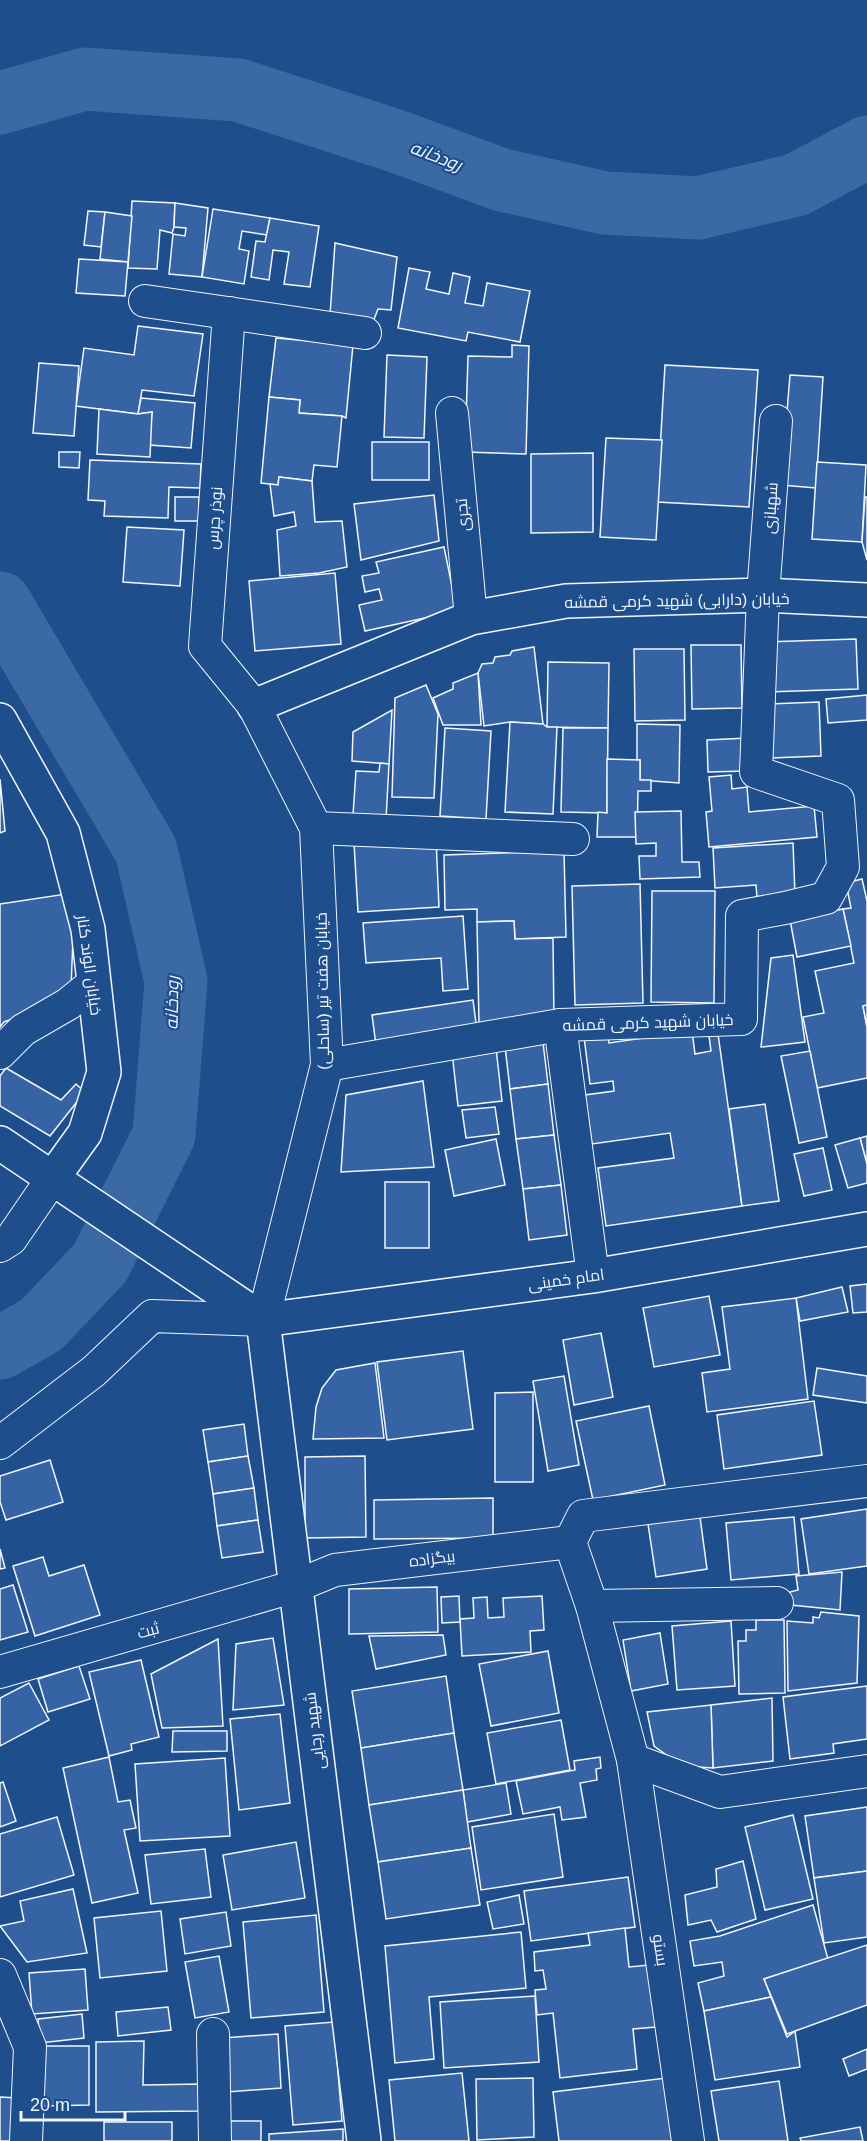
<svg xmlns="http://www.w3.org/2000/svg" width="867" height="2141" font-family="Helvetica,Cairo,sans-serif">
<style>
.lines{fill:none;stroke-linecap:round;stroke-linejoin:round}
.river{stroke:#3b69a3;stroke-width:63}
.building{fill:#3563a3;stroke:#f2f6ff;stroke-width:1.5}
.street-casing{stroke:#f2f6ff;stroke-width:34}
.secondary-casing{stroke:#f2f6ff;stroke-width:36}
.street{stroke:#1f4e8c;stroke-width:32}
.secondary{stroke:#1f4e8c;stroke-width:33}
.labels{text-anchor:middle;stroke-width:4.5;stroke-linejoin:round;paint-order:stroke}
.street-label{font-size:16px;fill:#f2f6ff;stroke:#1f4e8c}
.water-label{font-size:18px;font-style:italic;fill:#f2f6ff;stroke:#1f4e8c}
</style>
<rect width="100%" height="100%" fill="#1f4e8c"/>
<g class="lines">
<g class="river">
<path d="M0 103 85 79 238 90 396 141 502 180 605 203 698 208 796 185 867 147"/>
<path d="M0 603 146 850 176 981 164 1135 100 1263 41 1325 0 1348"/>
</g>
</g>
<g class="building">
<path d="M132 201 175 203 174 227 172 233 160 230 157 269 128 268Z"/>
<path d="M175 203 208 208 202 277 169 274 173 234 185 236 186 228 174 227Z"/>
<path d="M213 209 270 218 267 235 242 231 239 249 249 251 244 284 202 277Z"/>
<path d="M88 211 105 212 101 247 84 245Z"/>
<path d="M105 212 132 216 128 262 100 259Z"/>
<path d="M270 218 319 226 310 287 284 284 289 252 273 250 269 280 251 277 256 241 265 242Z"/>
<path d="M335 243 397 257 391 310 378 309 373 322 330 315Z"/>
<path d="M79 259 128 262 125 296 76 293Z"/>
<path d="M409 268 430 272 426 289 449 294 453 273 470 277 465 303 483 306 487 283 530 291 520 342 468 332 466 341 398 328Z"/>
<path d="M138 326 203 334 194 396 142 390 138 414 76 406 84 348 134 355Z"/>
<path d="M276 338 353 345 346 418 342 416 299 413 300 400 269 397Z"/>
<path d="M512 345 529 346 526 454 465 452 468 356 512 357Z"/>
<path d="M387 355 427 357 424 438 384 437Z"/>
<path d="M39 363 79 366 74 436 33 433Z"/>
<path d="M665 365 758 370 749 507 657 502Z"/>
<path d="M790 375 823 377 816 488 781 485Z"/>
<path d="M269 397 300 400 299 413 342 416 337 467 314 465 312 481 279 477 278 485 261 483Z"/>
<path d="M141 398 195 403 191 448 149 445 152 412 138 414Z"/>
<path d="M99 409 138 414 152 412 150 457 97 454Z"/>
<path d="M606 438 662 440 656 540 600 537Z"/>
<rect x="372" y="442" width="57" height="38"/>
<path d="M59 452H80L79 468 59 467Z"/>
<path d="M593 453V532L531 533V454Z"/>
<path d="M90 460 201 464 200 488 169 487 168 518 104 516 105 501 88 500Z"/>
<path d="M817 462 866 465 862 542 812 539Z"/>
<path d="M279 477 312 481 315 522 342 521 347 567 319 573 280 576 277 530 296 526 294 512 274 516 270 484 278 485Z"/>
<path d="M434 495 439 541 361 560 354 504Z"/>
<rect x="175" y="497" width="24" height="24"/>
<path d="M865 497H867V560L862 542Z"/>
<path d="M127 527 184 530 180 586 123 582Z"/>
<path d="M444 547 457 611 365 631 359 605 382 600 379 589 365 592 362 576 379 573 376 562Z"/>
<path d="M335 573 341 644 255 651 249 581Z"/>
<path d="M856 639 858 689 766 692 764 642Z"/>
<path d="M691 645H741L742 708 692 709Z"/>
<path d="M534 647 543 724 510 722 484 726 478 673 482 664 493 663 495 657 510 655 512 651Z"/>
<path d="M634 649H684L685 720 635 721Z"/>
<path d="M548 662 609 663 608 728 547 727Z"/>
<path d="M478 673 481 725H443L433 698 453 689V683Z"/>
<path d="M426 685 438 714 434 798 392 797 395 698Z"/>
<path d="M867 695V720L828 723 826 699Z"/>
<path d="M819 702 821 756 771 758 769 704Z"/>
<path d="M392 710 389 764 352 761 353 732Z"/>
<path d="M510 722 543 724 547 727H557L553 814 505 812Z"/>
<path d="M637 724 680 725 679 783 640 780V760H637Z"/>
<path d="M445 728 491 731 486 819 440 816Z"/>
<path d="M563 728H608L607 813 561 812Z"/>
<path d="M747 738 748 771 708 772 707 740Z"/>
<path d="M607 759 640 760V780H651V791H638L637 837H597L598 812 607 813Z"/>
<path d="M380 763 389 764 386 820 353 815 356 771 379 772Z"/>
<path d="M731 775 732 789 747 787 749 812 814 806 817 837 709 847 706 812 712 811 709 777Z"/>
<path d="M0 779 5 831 0 833Z"/>
<path d="M681 811 682 862H699L700 877 640 879 639 856H656V843L636 844 635 812Z"/>
<path d="M436 838 439 907 358 912 354 843Z"/>
<path d="M793 843 795 895 757 897 756 885 715 888 713 848Z"/>
<path d="M564 851 566 937 515 939 514 921 477 922V909L445 910 444 855Z"/>
<path d="M862 879 867 901V1005L863 1006 867 1027V1078L817 1088 803 1017 824 1013 815 971 854 963 843 909 851 908 846 883Z"/>
<path d="M640 884 643 1003 575 1005 572 886Z"/>
<path d="M652 891H715L714 1003 651 1002Z"/>
<path d="M66 894 73 939 71 987 56 1003 4 1022 0 1027V904Z"/>
<path d="M843 909 851 946 797 957 790 920Z"/>
<path d="M463 916 468 989 443 991 441 958 366 963 363 923Z"/>
<path d="M514 921 515 939 553 938 554 1021 479 1023 477 922Z"/>
<path d="M793 955 805 1042 761 1047 771 958Z"/>
<path d="M473 1000 477 1031 376 1045 372 1015Z"/>
<path d="M867 1005V1027L863 1006Z"/>
<path d="M692 1031 695 1054 711 1051 709 1036 718 1034 742 1206 606 1226 598 1168 674 1158 670 1133 592 1144 585 1095 614 1091 613 1081 590 1084 584 1037 608 1034 609 1043Z"/>
<path d="M542 1034 548 1084 510 1089 504 1038Z"/>
<path d="M496 1048 502 1101 458 1106 452 1052Z"/>
<path d="M810 1051 827 1137 799 1143 781 1056Z"/>
<path d="M6 1068 61 1100 76 1084 88 1095 82 1107 76 1103 50 1136 0 1106V1076Z"/>
<path d="M423 1081 434 1167 341 1172 346 1095Z"/>
<path d="M548 1084 554 1135 516 1139 510 1089Z"/>
<path d="M765 1104 779 1201 742 1206 729 1109Z"/>
<path d="M495 1107 499 1134 466 1138 462 1110Z"/>
<path d="M554 1135 561 1185 523 1189 516 1139Z"/>
<path d="M867 1136V1164L860 1138Z"/>
<path d="M860 1138 867 1164V1183L848 1188 835 1145Z"/>
<path d="M496 1139 505 1185 454 1196 445 1150Z"/>
<path d="M823 1148 832 1190 804 1196 794 1154Z"/>
<rect x="385" y="1182" width="44" height="66"/>
<path d="M561 1185 567 1235 529 1240 523 1189Z"/>
<path d="M867 1284V1312L853 1313 850 1286Z"/>
<path d="M842 1287 848 1312 800 1321 796 1298Z"/>
<path d="M709 1296 720 1355 654 1367 643 1308Z"/>
<path d="M796 1298 808 1399 707 1412 702 1373 730 1369 722 1307Z"/>
<path d="M601 1333 613 1397 574 1405 563 1340Z"/>
<path d="M463 1351 473 1429 387 1440 377 1362Z"/>
<path d="M375 1363 384 1438 313 1439 316 1407 322 1388 336 1370Z"/>
<path d="M817 1368 867 1376V1403L813 1395Z"/>
<path d="M564 1376 579 1465 548 1471 533 1381Z"/>
<path d="M533 1392V1482H495V1393Z"/>
<path d="M814 1401 822 1455 724 1469 717 1415Z"/>
<path d="M649 1406 665 1485 593 1500 576 1421Z"/>
<path d="M244 1424 248 1456 208 1462 203 1430Z"/>
<path d="M248 1456 254 1488 213 1494 208 1462Z"/>
<path d="M365 1456 366 1537 305 1538V1457Z"/>
<path d="M50 1460 63 1502 6 1520 0 1502V1476Z"/>
<path d="M254 1488 258 1520 217 1526 213 1494Z"/>
<path d="M493 1498V1538L374 1539V1500Z"/>
<path d="M867 1509V1566L809 1574 801 1519Z"/>
<path d="M700 1517 707 1569 656 1577 648 1524Z"/>
<path d="M794 1517 799 1574 731 1580 726 1523Z"/>
<path d="M258 1520 263 1552 222 1558 217 1526Z"/>
<path d="M0 1549 5 1568 0 1569Z"/>
<path d="M43 1557 49 1576 84 1565 100 1615 35 1636 13 1566Z"/>
<path d="M842 1572 840 1610 791 1605 790 1592 798 1590 796 1576Z"/>
<path d="M13 1585 28 1632 0 1640V1589Z"/>
<path d="M437 1587 438 1632 349 1634V1589Z"/>
<path d="M459 1596 460 1622 442 1623 441 1597Z"/>
<path d="M542 1596 544 1630 530 1631 531 1652 462 1656 460 1619 474 1618 473 1598 487 1597 488 1618 504 1617 503 1598Z"/>
<path d="M821 1612 859 1616 857 1683 788 1691 787 1621 813 1623V1617L819 1618Z"/>
<path d="M756 1620H784L785 1693 739 1694 738 1641H746V1630H756Z"/>
<path d="M731 1621 735 1686 677 1690 672 1626Z"/>
<path d="M660 1633 668 1684 631 1691 623 1640Z"/>
<path d="M443 1635 446 1655 376 1669 369 1636Z"/>
<path d="M273 1638 284 1705 233 1710 236 1644Z"/>
<path d="M218 1639 223 1726 162 1728 151 1674Z"/>
<path d="M548 1651 559 1713 491 1726 479 1664Z"/>
<path d="M141 1660 159 1737 131 1744 132 1750 109 1756 89 1672Z"/>
<path d="M79 1666 90 1699 48 1712 38 1679Z"/>
<path d="M446 1676 454 1733 361 1748 352 1691Z"/>
<path d="M29 1683 49 1720 0 1746V1698Z"/>
<path d="M867 1686V1739L833 1744 834 1753 790 1759 783 1697Z"/>
<path d="M772 1698 773 1761 713 1768 711 1705Z"/>
<path d="M711 1705 713 1768 682 1766 654 1746 647 1712Z"/>
<path d="M280 1714 290 1803 239 1810 230 1719Z"/>
<path d="M561 1720 570 1770 496 1784 487 1733Z"/>
<path d="M173 1731H227V1751L172 1752Z"/>
<path d="M454 1733 463 1790 369 1805 361 1748Z"/>
<path d="M109 1757 118 1802 130 1800 136 1828 124 1830 138 1893 92 1903 63 1768Z"/>
<path d="M600 1757 601 1768 596 1769 597 1780 580 1783 586 1817 562 1820 560 1807 523 1814 516 1781 575 1770 574 1761Z"/>
<path d="M225 1758 230 1836 140 1841 135 1764Z"/>
<path d="M3 1782 16 1821 0 1827V1783Z"/>
<path d="M506 1783 511 1814 467 1822 463 1790Z"/>
<path d="M463 1790 471 1848 378 1862 369 1805Z"/>
<path d="M867 1807V1871L814 1878 805 1816Z"/>
<path d="M554 1814 563 1877 481 1890 472 1827Z"/>
<path d="M793 1815 813 1899 765 1910 745 1827Z"/>
<path d="M57 1817 74 1875 0 1897V1834Z"/>
<path d="M296 1842 305 1898 232 1910 223 1855Z"/>
<path d="M471 1848 480 1905 386 1919 378 1862Z"/>
<path d="M205 1849 211 1897 151 1904 145 1855Z"/>
<path d="M743 1861 756 1919 717 1932 711 1920 688 1925 685 1895 717 1887 716 1869Z"/>
<path d="M867 1871V1937L824 1943 814 1878Z"/>
<path d="M628 1877 635 1927 531 1941 524 1891Z"/>
<path d="M73 1889 87 1953 27 1962 0 1926 24 1921 20 1901Z"/>
<path d="M519 1895 524 1924 493 1929 487 1902Z"/>
<path d="M813 1905 828 1959 764 1979 771 1997 704 2011 698 1983 724 1976 722 1962 694 1966 690 1941 720 1936Z"/>
<path d="M161 1911 167 1971 100 1978 94 1918Z"/>
<path d="M226 1912 231 1946 185 1954 180 1919Z"/>
<path d="M316 1915 324 2012 251 2018 243 1922Z"/>
<path d="M625 1928 629 1967 649 1965 656 2027 633 2029 637 2069 560 2078 553 2013 537 2015 535 1990 546 1989 543 1970 535 1971 534 1952 590 1945 588 1933Z"/>
<path d="M521 1932 526 1988 429 1997 434 2059 395 2063 385 1946Z"/>
<path d="M867 1945V2005L787 2034 764 1979Z"/>
<path d="M219 1956 229 2012 195 2018 185 1962Z"/>
<path d="M85 1969 88 2010 32 2014 29 1973Z"/>
<path d="M535 1996 539 2062 444 2068 440 2002Z"/>
<path d="M771 1997 787 2037 795 2031 800 2067 715 2080 704 2011Z"/>
<path d="M168 2007 171 2030 118 2036 116 2012Z"/>
<path d="M82 2014 84 2038 40 2043 38 2019Z"/>
<path d="M334 2022 342 2121 293 2125 285 2026Z"/>
<path d="M278 2034 281 2088 227 2092 223 2038Z"/>
<path d="M144 2041 143 2085 201 2084V2111L96 2112V2042Z"/>
<path d="M43 2046H89V2105L43 2106Z"/>
<path d="M867 2049V2069L849 2076 843 2059Z"/>
<path d="M462 2073 469 2141H395L389 2080Z"/>
<path d="M674 2077 681 2141H559L553 2092Z"/>
<path d="M533 2078 534 2137 477 2140 476 2079Z"/>
<path d="M779 2081 788 2141H719L711 2091Z"/>
<path d="M0 2097 18 2098 17 2141H0Z"/>
<rect x="228" y="2121" width="33" height="20"/>
<rect x="104" y="2122" width="68" height="19"/>
<path d="M860 2127 863 2141H801L800 2138Z"/>
<path d="M343 2129V2141H269V2134Z"/>
</g>
<g class="lines">
<g class="street-casing">
<g id="street">
<path d="M145 301 365 333"/>
<path d="M452 413 471 618"/>
<path d="M316 828 573 839"/>
<path d="M560 1025 593 1276"/>
<path d="M0 1053 23 1030 68 1004 94 983"/>
<path d="M327 1065 560 1025 741 1019 742 916 785 908 826 898 843 867 838 800 756 772 763 595 776 421"/>
<path d="M0 1246 11 1239 52 1179"/>
<path d="M0 1443 94 1371 152 1316 263 1320 327 1065 316 828 254 706 205 646 229 313"/>
<path d="M592 1606 777 1603"/>
<path d="M0 1672 296 1586 335 1570 570 1542"/>
<path d="M633 1760 720 1792 867 1771"/>
<path d="M0 1975 30 2047 26 2141"/>
<path d="M213 2034 215 2141"/>
<path d="M688 2141 633 1760 592 1606 570 1542 583 1516 867 1481"/>
</g>
</g>
<g class="secondary-casing">
<g id="secondary">
<path d="M254 706 471 618 566 601 763 595 867 600"/>
<path d="M0 720 63 833 88 929 104 1072 85 1133 52 1179"/>
<path d="M0 1143 263 1320"/>
<path d="M263 1320 364 2141"/>
<path d="M263 1320 593 1276 867 1229"/>
</g>
</g>
<use href="#street" class="street"/>
<use href="#secondary" class="secondary"/>
</g>
<g class="labels">
<g class="street-label">
<text transform="translate(770 508) rotate(-86)" y="6">شهبازی</text>
<text transform="translate(462 515) rotate(-95)" y="6">تجری</text>
<text transform="translate(214 518) rotate(-86)" y="6">نوذر چرس</text>
<text transform="translate(677 600) rotate(-1)" y="6">خیابان (دارابی) شهید کرمی قمشه</text>
<text transform="translate(90 965) rotate(82)" y="6">خیابان الوند کنار</text>
<text transform="translate(322 991) rotate(-91)" y="6">خیابان هفت تیر (ساحلی)</text>
<text transform="translate(648 1022) rotate(-2)" y="6">خیابان شهید کرمی قمشه</text>
<text transform="translate(566 1279) rotate(-8)" y="6">امام خمینی</text>
<text transform="translate(432 1558) rotate(-7)" y="6">بیگزاده</text>
<text transform="translate(148 1630) rotate(-16)" y="6">ثبت</text>
<text transform="translate(314 1731) rotate(-97)" y="6">شهید رجایی</text>
<text transform="translate(661 1950) rotate(82)" y="6">بستو</text>
</g>
<g class="water-label">
<text transform="translate(436 156) rotate(21)" y="6">رودخانه</text>
<text transform="translate(172 1003) rotate(-89)" y="6">رودخانه</text>
</g>
</g>
<path d="M21 2111v9h104v-9" fill="none" stroke="#f2f6ff" stroke-width="3"/>
<text x="30" y="2111" font-size="18" fill="#f2f6ff" stroke="#1f4e8c" stroke-width="4.5" paint-order="stroke">20 m</text>
</svg>
